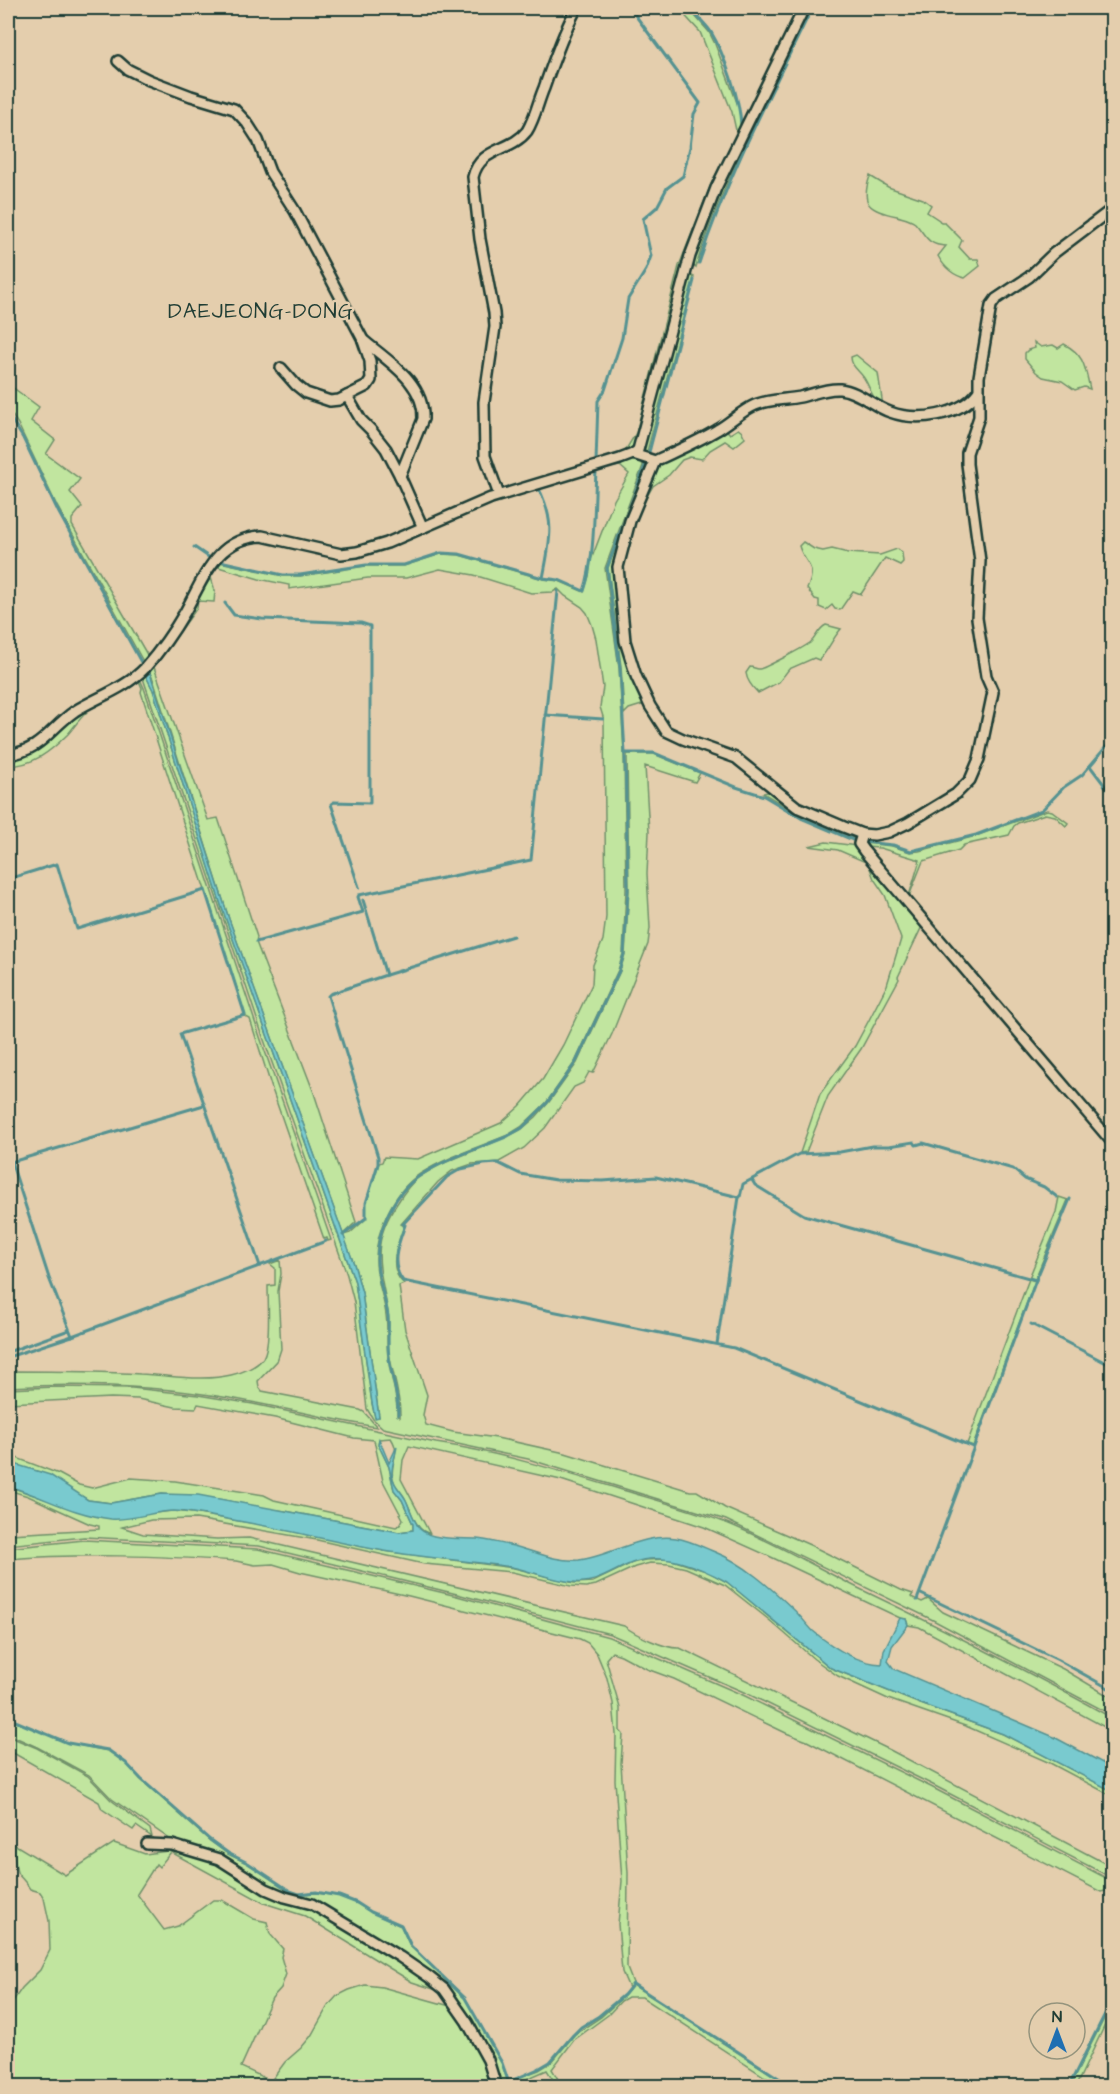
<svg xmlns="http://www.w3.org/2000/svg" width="1120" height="2094" font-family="'Architects Daughter',sans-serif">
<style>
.green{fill:#c1e59f;stroke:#70916a;stroke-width:1.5;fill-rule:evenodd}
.water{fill:#79cacf;stroke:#559291;stroke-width:1.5}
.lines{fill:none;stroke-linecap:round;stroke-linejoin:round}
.stream{stroke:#559291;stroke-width:3}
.street-casing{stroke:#1f3d34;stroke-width:14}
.street{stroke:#e4cead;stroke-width:9}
.labels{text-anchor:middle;stroke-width:5;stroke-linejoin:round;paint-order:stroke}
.quarter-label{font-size:21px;letter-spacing:1.5px;fill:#1f3d34;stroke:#e4cead}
</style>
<rect width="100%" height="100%" fill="#e4cead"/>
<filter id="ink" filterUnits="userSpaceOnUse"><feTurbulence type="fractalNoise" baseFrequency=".0167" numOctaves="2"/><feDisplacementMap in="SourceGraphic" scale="12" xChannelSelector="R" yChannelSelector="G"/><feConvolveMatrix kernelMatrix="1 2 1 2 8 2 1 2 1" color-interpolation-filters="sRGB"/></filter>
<g filter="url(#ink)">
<g class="green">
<path d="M678 8H688L709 32 715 44 739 108 741 131 696 227 636 445 622 456 636 433 679 266 711 184 737 135 732 112 700 32Z"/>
<path d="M741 144 744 146C725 186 708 225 696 267L693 264 694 256 711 208Z"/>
<path d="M870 176 888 187 923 199 931 205 927 212 939 220 941 223H945L962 240 959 247 970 259H978L980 266 965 278C952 275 944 267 938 256L946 246C926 245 926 235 915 223 910 219 903 218 897 216 869 210 860 205 870 176Z"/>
<path d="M690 275 694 277 646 455 642 450 688 276Z"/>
<path d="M1034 342 1041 347 1053 345 1058 348 1064 344C1085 355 1085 368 1090 389L1084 387 1075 390 1062 381 1043 377 1036 372 1025 359V353L1028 350 1035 348Z"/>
<path d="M856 355 878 373 883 406C872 400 870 387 864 378 859 370 851 367 851 357Z"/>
<path d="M8 384 39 407 31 421 55 440 46 454 80 479 70 492 82 507 72 519V525L149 658 144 663 57 506 18 424 8 409Z"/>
<path d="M724 427 730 434 738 429 742 432 745 438 734 447 725 441 710 450 702 459 690 457 682 460 669 475 653 486 645 500 640 502 656 462Z"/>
<path d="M632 458 645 460 605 568 619 668 624 753 626 890 623 954 618 970 575 1062 546 1103 521 1127 508 1135C479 1147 446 1157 420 1174 394 1191 375 1231 376 1261 376 1280 384 1297 386 1315 388 1329 386 1343 388 1357 390 1377 398 1395 397 1415L400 1417C401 1392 390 1369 388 1344 388 1334 390 1323 388 1312 380 1267 369 1244 398 1202 403 1194 410 1184 418 1178 450 1156 489 1148 522 1129L536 1117 549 1102 577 1063 620 971 625 954 629 890 627 754H654L700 773 695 782 645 766 649 832 647 874 650 928 648 944 612 1034 593 1073 589 1072 583 1083 574 1087 545 1128 524 1148 499 1162 472 1164 452 1171 438 1182 401 1224 404 1226C397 1245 387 1269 404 1284L399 1286 405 1330 427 1395 423 1415 426 1425 453 1432 497 1438 565 1453 690 1491H697L725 1508 810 1545 901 1590 913 1594 911 1597 922 1602 928 1599 943 1612 1063 1669 1112 1698V1715L931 1619 726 1520 528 1459 383 1428 373 1419 367 1409 354 1302 347 1275 263 1037 142 675 215 561 283 576H300L366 566H404L441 554 459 555 543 579 559 581 584 592 589 576 591 560 614 500 629 474 620 466 597 470ZM215 566 259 579 289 585V589L368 578H406L440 569 474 575 531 593 553 592 558 589 565 596 582 607 587 613 592 625 596 639 603 687 600 707 604 720 606 917 603 940 593 965 592 984 563 1045 543 1079 520 1106 501 1123 418 1159 384 1157 382 1162 379 1163 366 1203V1219L350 1233 343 1235 354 1264 362 1293 379 1417H375L372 1403 355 1282 222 908 153 690 146 676 150 673 153 679 229 919 343 1234 356 1222 314 1093 256 942 257 937 218 818 208 820 154 667 197 608 198 601 214 602 215 591 210 574Z"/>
<path d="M647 463 650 464 621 541 618 607 645 704 629 709 624 714 621 666 608 568Z"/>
<path d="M803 542 814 549 823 551 832 549 848 553 880 555 897 549 902 553 903 562 900 565 885 558 861 594 853 591 840 610 835 609 832 605 826 610 819 607V600L815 599 807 589C818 564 805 566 799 546Z"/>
<path d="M826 625 841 629C832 639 828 651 819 660L814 658 789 669 779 682 758 693C752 687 747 681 746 673L750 667C753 667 756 669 759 669 763 669 807 646 811 642 817 636 818 629 826 625Z"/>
<path d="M137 678 140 679 144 688 260 1037 331 1240 328 1241 327 1238 324 1239 273 1092 250 1019 246 1017 141 692 142 688 139 681 136 680 86 710 87 712C79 719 75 726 68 734 50 752 34 765 8 766V757C45 751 49 733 76 713 95 699 117 689 137 678Z"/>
<path d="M772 791 854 834 856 839 803 817 763 793Z"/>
<path d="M1047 810 1052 811 1068 823 1066 826 1055 816 1045 814 1018 823 1014 826 1009 835 964 845 959 850 923 861 908 899 920 860 880 848 865 847 864 843 892 846 910 852 919 851 976 836Z"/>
<path d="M826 842 857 846 923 924 898 977 899 979 861 1049 828 1096 806 1152 800 1153 820 1094 855 1046 869 1020 887 985 901 939 885 895 874 879 868 863 838 850 809 846Z"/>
<path d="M1059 1197 1068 1200 1035 1279 1029 1278 1056 1212Z"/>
<path d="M280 1260 281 1274 278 1291 281 1349 277 1361 258 1381 259 1387 262 1391 360 1410 364 1412 377 1427C325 1419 275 1405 223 1397 151 1385 80 1383 8 1387V1371C52 1371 96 1371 140 1374 169 1375 202 1382 231 1375 241 1373 257 1367 263 1358 271 1345 268 1303 268 1286L275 1285V1268L270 1264Z"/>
<path d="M1029 1279 1035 1281 973 1446 967 1444Z"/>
<path d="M55 1387 132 1388 198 1395 253 1404 436 1443C498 1452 557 1470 616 1488 652 1499 689 1509 724 1522 770 1540 814 1566 858 1588 944 1629 1029 1672 1112 1718V1731L919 1627 908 1625 906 1619 900 1618 771 1557 704 1527 561 1480 409 1446 403 1460 401 1479 430 1534C427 1532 423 1532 421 1529 412 1521 410 1505 403 1495 399 1489 395 1487 393 1479 389 1461 402 1455 391 1438L379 1439 378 1444 389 1467 394 1490 402 1500 413 1524V1530L399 1532 285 1511 162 1494 111 1503 88 1500 69 1489 8 1462V1417C13 1430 9 1449 14 1457L59 1474 79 1485 92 1488 131 1478 175 1481 264 1495 274 1500 396 1527 400 1525 403 1519 383 1481 374 1440 354 1438 275 1418 198 1404 196 1408 175 1407 138 1399 111 1398 8 1403V1389Z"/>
<path d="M8 1486 45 1499 154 1513 173 1511 192 1513 293 1530 384 1551 514 1568 574 1583 593 1582 632 1563 645 1560 669 1559 709 1572 727 1582 831 1668 918 1703 1003 1734 1111 1790 1112 1796 1050 1763 968 1727 888 1699 838 1676 814 1659 768 1619 725 1585 686 1568 669 1564 650 1563 635 1567 596 1585 586 1587 571 1586 512 1572 424 1564 317 1540 196 1519 151 1520 122 1527 143 1534 217 1539 249 1538 624 1626C636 1635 665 1649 680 1648L890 1750 1112 1867V1878L933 1785 746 1693 610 1634 457 1594 259 1546 84 1537 8 1545V1535L10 1534 99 1529V1526L90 1524 28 1496 8 1490Z"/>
<path d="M84 1540 258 1549 457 1596 609 1637 745 1696 931 1787 1112 1881V1893L1109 1890 1101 1892 807 1741 786 1733 674 1679 647 1669 621 1655 612 1652 606 1659 620 1708V1731L623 1734 621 1763 628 1873 627 1968 633 1983 629 1988 622 1972 618 1924 622 1881 615 1780 616 1734 613 1703 607 1678 597 1654 588 1643 580 1639 409 1596 300 1572 273 1564 255 1565 236 1561C159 1556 84 1553 8 1559V1548Z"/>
<path d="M8 1718 68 1743 108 1751 126 1763 141 1780 210 1841 228 1854 247 1863 290 1891 299 1894 316 1893 339 1896 356 1903 371 1912 401 1926 410 1946 465 1998 502 2064 509 2086H499L494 2068 429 1972 404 1954 316 1902 294 1897 174 1842 112 1799 89 1775 37 1747 8 1734Z"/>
<path d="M8 1736 37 1748 88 1776 111 1800 150 1829 152 1837 136 1826 133 1830 102 1809 99 1802 8 1750Z"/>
<path d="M114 1843 145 1854 168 1851 162 1846 218 1860 298 1901 370 1941 446 1993 412 1982 305 1916 264 1903 171 1852 159 1867 156 1864 137 1894 164 1930 178 1926 213 1900H222L254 1919 267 1922 270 1934 283 1949 281 1957 286 1974 281 1988 272 1998 241 2067 271 2081 285 2062 301 2048 311 2036 328 2006 337 1996 349 1990 365 1985 382 1987 457 2008 482 2049 495 2086H8V2008L22 1988 40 1970 50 1950 49 1921 44 1898 40 1892 30 1889C26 1882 22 1879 18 1874 15 1870 14 1850 14 1844L65 1875Z"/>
<path d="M633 1985 790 2086H779L642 1997H628L621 2001 608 2015 574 2040 552 2069 562 2086H557L547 2070 517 2083V2086H511L509 2081 539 2070 552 2062 575 2034 601 2017 625 1995Z"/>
<path d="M1112 2003V2010L1076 2086H1070Z"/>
</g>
<g class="water">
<path d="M150 673 229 919 354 1264 362 1293 379 1417 375 1418 372 1403 355 1282 222 908 153 690 146 676Z"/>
<path d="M379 1439 389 1463 397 1446C396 1455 392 1463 392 1473 393 1486 401 1490 406 1500 410 1509 414 1522 420 1529 432 1541 462 1538 477 1539 488 1540 498 1543 509 1545 533 1550 553 1562 579 1560 611 1556 643 1533 676 1538 689 1540 703 1547 715 1552 743 1563 770 1587 792 1608 800 1615 806 1624 813 1631 832 1647 857 1663 882 1664L884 1650 900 1618 906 1619 908 1625 892 1646 888 1661 894 1669 1054 1737 1112 1768V1791L1003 1734 918 1703 831 1668 727 1582C700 1567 664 1551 632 1563 611 1571 596 1585 573 1582 551 1580 532 1571 511 1567 469 1561 426 1558 384 1551 334 1542 284 1529 233 1520 214 1517 194 1512 174 1511 153 1511 132 1521 111 1519 71 1514 45 1497 8 1486V1462L50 1475 88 1500 111 1503 162 1494 198 1495 399 1532 413 1530V1524L402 1500 394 1490 389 1467 378 1444Z"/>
</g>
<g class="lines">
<g class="stream">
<path d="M690 8C696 16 705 23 711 32 724 54 740 99 741 125"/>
<path d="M699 263C728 174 772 91 812 8"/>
<path d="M8 414 23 438 59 513 142 664"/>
<path d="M649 452 694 280"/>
<path d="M596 462 598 401 605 390 622 338 628 299 646 270 651 256 643 219 657 207 667 188 683 176 690 147 694 114 700 103 630 8"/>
<path d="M538 487C556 522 550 541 543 578"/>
<path d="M194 547 210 558"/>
<path d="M220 561 283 575H300L366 565H404L441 553 459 554 543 578 559 580 584 591C595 559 594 506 596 471"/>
<path d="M225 603 234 615 262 619 361 623 370 626V803L334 802 331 804 359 887"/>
<path d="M545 715 603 719"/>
<path d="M625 753H654L736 787 764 796 801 818 853 840"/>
<path d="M1090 766 1112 795"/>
<path d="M864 842 893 845 911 851 919 849 976 835 1042 810 1064 787 1082 775 1112 740"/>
<path d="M8 879 57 864 77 929 205 890 245 1015 180 1034 260 1266"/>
<path d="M256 942 363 912 358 897 359 895 531 860 558 591"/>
<path d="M386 975 513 936"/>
<path d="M8 1152 49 1278 72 1336"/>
<path d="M8 1163 204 1105"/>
<path d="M752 1180 755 1185 804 1215 1036 1280"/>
<path d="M740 1197 743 1184 799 1154 840 1152 872 1146H889L914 1142 916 1145 923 1143 1013 1169 1025 1179 1044 1187 1057 1197"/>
<path d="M403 1224 447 1177 461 1169 484 1164 498 1163 520 1174 556 1180 603 1181 656 1177 739 1197 717 1344"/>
<path d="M405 1225C399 1242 389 1264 403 1281L734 1348 973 1447"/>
<path d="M343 1235 366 1218V1203L378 1164V1157L328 996 330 994 386 975 363 900"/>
<path d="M1031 1324 1112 1366"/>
<path d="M8 1352 69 1330"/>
<path d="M8 1357 72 1336 326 1241"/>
<path d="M398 1415C399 1395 391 1377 389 1357 387 1343 389 1329 388 1316 386 1301 380 1286 378 1271 373 1238 392 1193 421 1175 447 1158 480 1148 508 1136L522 1128 547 1103 576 1062 619 971 624 954 628 890 625 753 620 668 607 568 646 463"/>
<path d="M921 1594 1058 1660 1112 1690"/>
<path d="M917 1600 1036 1280 1070 1199"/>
<path d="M8 1718 68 1743 108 1750 126 1763 141 1779 210 1840 228 1853 248 1863 290 1891 299 1894 316 1892 339 1896 357 1903 371 1912 401 1925 411 1946 465 1998 502 2063 510 2086"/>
<path d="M513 2080 538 2069 550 2062 573 2035 581 2027 599 2016 624 1995 633 1984 791 2086"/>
<path d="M1069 2086 1112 2000"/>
</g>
<g class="street-casing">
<g id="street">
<path d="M118 61 127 69 149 80 191 96 234 109 247 123 258 140 270 172 295 211 362 338 370 361 371 380 367 386 339 400 330 401 306 393 296 385 281 368"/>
<path d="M363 340C388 361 425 383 423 419L400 476"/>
<path d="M347 396 361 420 371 430 386 449 400 476 423 528"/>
<path d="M633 454 655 461C676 451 697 442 717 430 730 423 741 411 755 405 769 399 785 400 800 397 813 394 826 388 840 389 858 391 873 406 890 412 917 422 960 416 978 392"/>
<path d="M655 461 630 521 618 567 625 641 636 676 650 706 666 731 683 739 736 758 797 807 844 827 862 834 874 835 889 832 908 823 956 794 970 780 979 759 993 692 986 676 977 618 980 561 967 464V453L979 417V377L991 306 996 299 1029 277 1054 253 1112 209"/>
<path d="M499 495 485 456 484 402 495 327 494 313 480 239 473 177C480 147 511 152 527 131 535 118 538 102 544 88 553 62 562 36 575 11"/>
<path d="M8 755C42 750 49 729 75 711 98 697 126 688 145 668 160 651 174 631 185 612 204 578 216 538 262 536L341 554 357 552 387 543 491 498 620 459 633 454 638 450 690 256 716 188 804 8"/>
<path d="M862 834 859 844 864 851 1112 1142"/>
<path d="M147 1844 172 1845 219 1859 266 1889 285 1897 312 1904 400 1957 429 1977 444 1989 467 2022 488 2060 496 2086"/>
</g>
</g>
<use href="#street" class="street"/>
</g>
</g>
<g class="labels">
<g class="quarter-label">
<text x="261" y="318">DAEJEONG-DONG</text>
</g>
</g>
<rect width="1120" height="2094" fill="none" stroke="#e4cead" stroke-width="30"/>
<rect x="15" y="15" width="1090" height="2064" fill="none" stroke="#1f3d34" stroke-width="2" filter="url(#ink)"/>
<g transform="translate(1057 2031)"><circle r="28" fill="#e4cead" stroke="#95947d" stroke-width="1.5"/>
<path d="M0-4.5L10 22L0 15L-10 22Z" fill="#1f6fb2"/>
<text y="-9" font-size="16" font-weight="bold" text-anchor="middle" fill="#1f3d34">N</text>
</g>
</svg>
